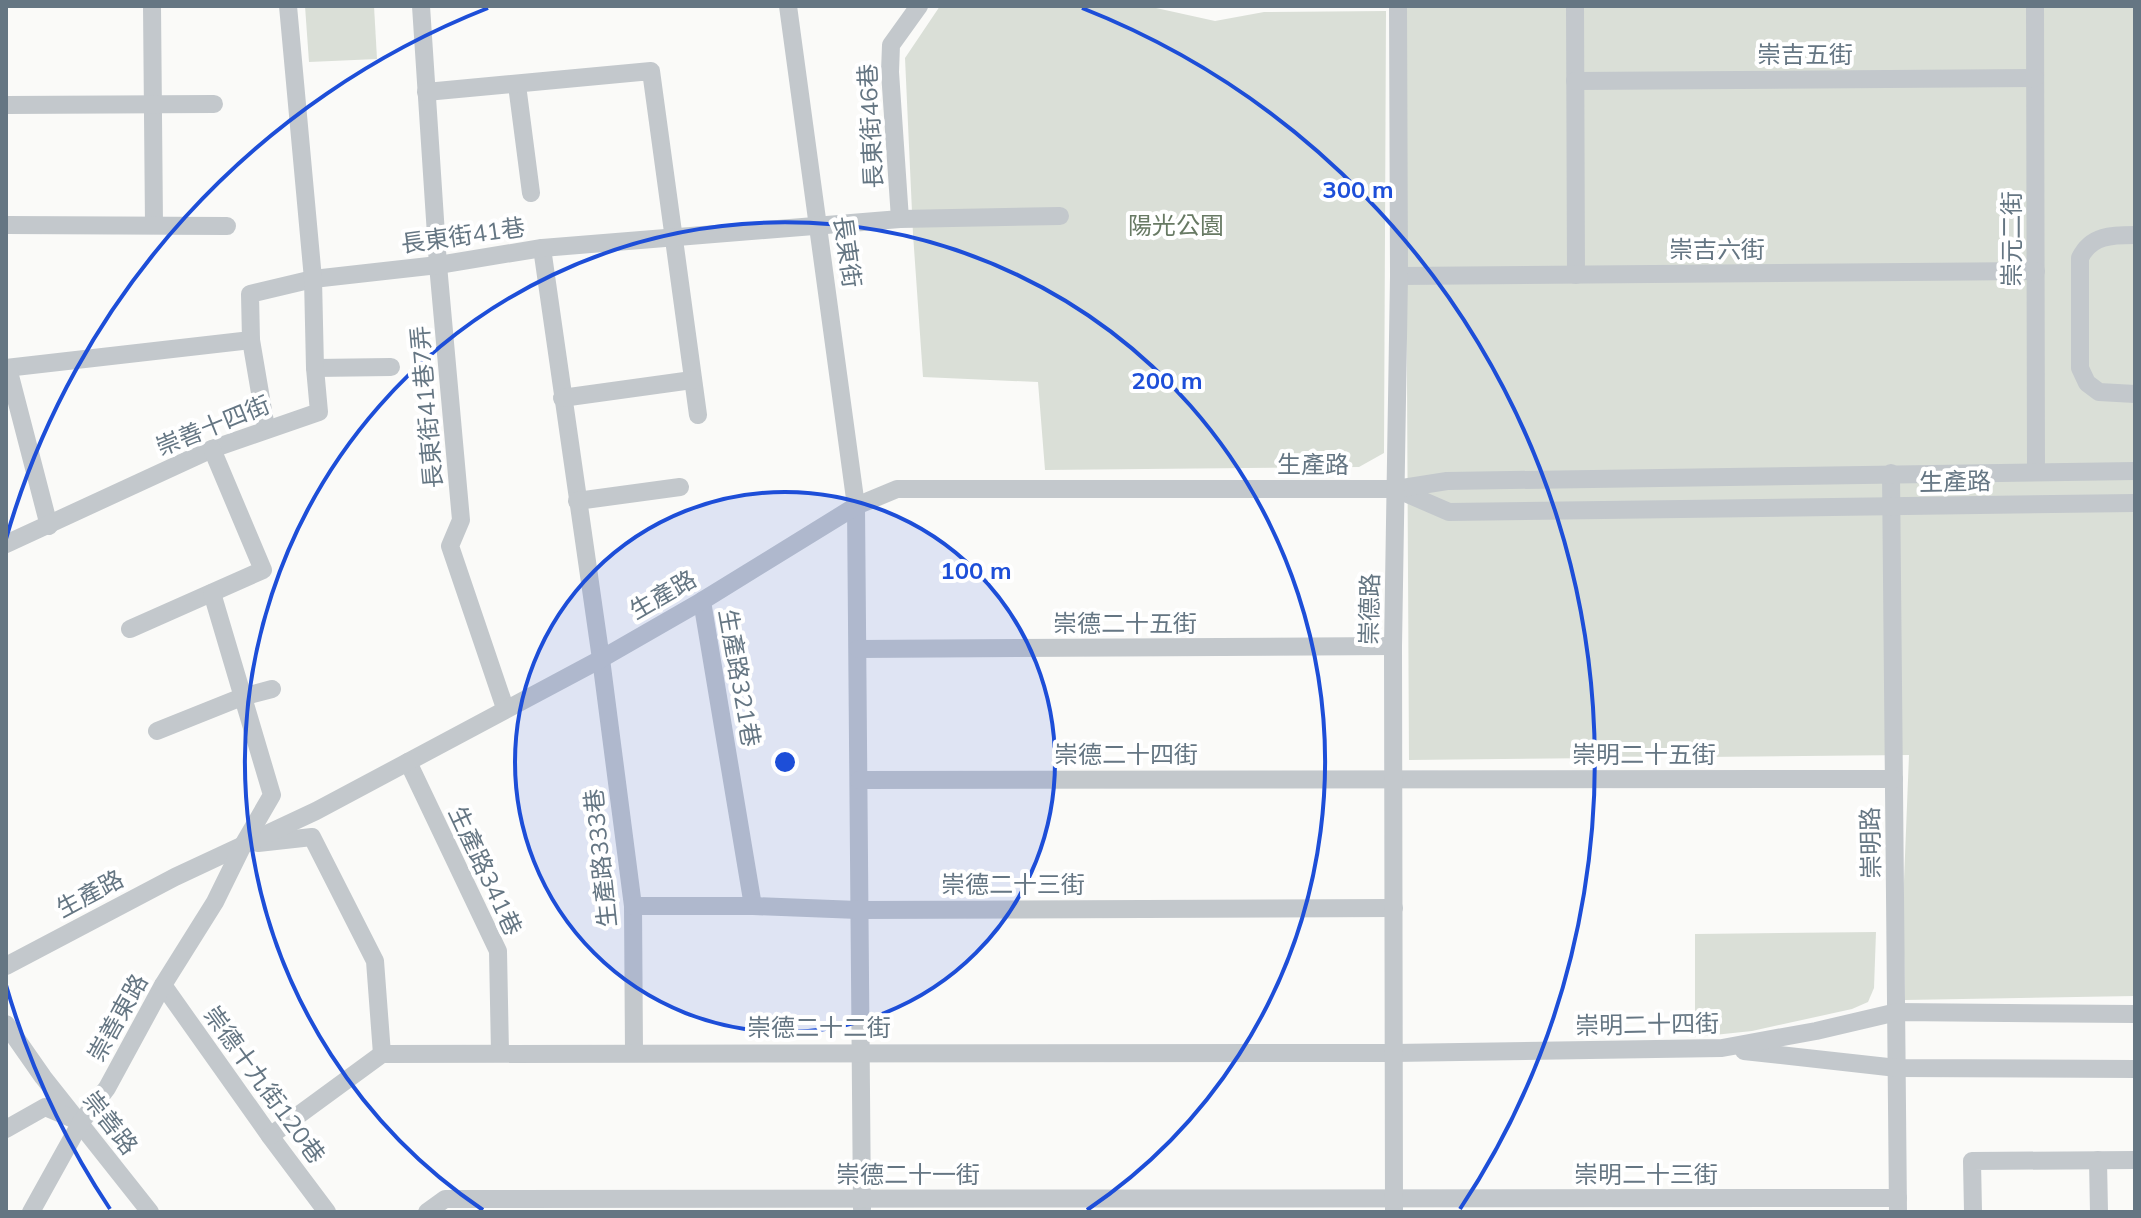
<svg xmlns="http://www.w3.org/2000/svg" width="2141" height="1218" font-family="Mulish,'Noto Sans TC',sans-serif">
<style>
.green{fill:#dadfd7}
.lines{fill:none;stroke-linecap:round;stroke-linejoin:round}
.minor{stroke:#c3c8cc;stroke-width:18}
.ring{fill:none;stroke:#1d4ed8;stroke-width:4}
.labels{text-anchor:middle;stroke-width:8;stroke-linejoin:round;paint-order:stroke}
.street-label{font-size:24px;fill:#657683;stroke:#fff}
.park-label{font-size:24px;fill:#687a64;stroke:#fff}
.centre{fill:#1d4ed8;stroke:#fff;stroke-width:4}
.ring-label{font-size:24px;text-anchor:middle;font-weight:bold;fill:#1d4ed8;stroke:#fff;stroke-width:8;stroke-linejoin:round;paint-order:stroke}
</style>
<rect width="100%" height="100%" fill="#fafaf8"/>
<g class="green">
<path d="M305 6H374L377 59 309 62Z"/>
<path d="M940 6H1147L1215 21 1264 12 1386 11 1384 453 1359 467 1045 470 1038 382 923 377 913 234 905 58Z"/>
<path d="M1405 6H2135V996L1905 1000 1903 906 1909 755 1409 760Z"/>
<path d="M1876 932 1874 988 1868 1002 1852 1009 1752 1031 1695 1037V934Z"/>
</g>
<g class="lines">
<g class="minor">
<path d="M152 6 154 225"/>
<path d="M421 6 438 265 461 520 450 546 505 708"/>
<path d="M788 6 856 506 862 1209"/>
<path d="M1575 6 1576 275"/>
<path d="M2035 6 2036 472"/>
<path d="M1575 81 2035 78"/>
<path d="M517 85 531 193"/>
<path d="M426 92 651 71 698 415"/>
<path d="M6 105 214 104"/>
<path d="M900 219 1060 216"/>
<path d="M6 225 227 226"/>
<path d="M2135 235C2112 235 2091 235 2080 258V368L2087 383 2099 392 2135 394"/>
<path d="M542 248 601 659 633 906 634 1053"/>
<path d="M1399 276 2036 271"/>
<path d="M6 368 251 340"/>
<path d="M8 368 49 526"/>
<path d="M315 368 391 367"/>
<path d="M562 398 692 380"/>
<path d="M266 428 251 340 250 294 313 279 438 265 542 248 900 219 890 72 891 45 919 6"/>
<path d="M1891 473 1898 1212"/>
<path d="M1396 489 1449 512 2135 503"/>
<path d="M577 501 680 487"/>
<path d="M6 544 212 449 319 412 315 368 313 279 288 6"/>
<path d="M702 601 753 906"/>
<path d="M130 629 263 570 212 449"/>
<path d="M858 649 1393 646"/>
<path d="M157 731 242 697 272 689"/>
<path d="M408 762 498 951 500 1053"/>
<path d="M859 780 1894 779"/>
<path d="M258 843 312 837 375 961 382 1054"/>
<path d="M633 906H753L858 910 1394 908"/>
<path d="M6 966 175 877 316 811 601 659 702 601 856 506 897 489H1396L1447 481 2135 471"/>
<path d="M163 985 270 1136 327 1212"/>
<path d="M6 1024 43 1077 150 1212"/>
<path d="M1744 1051 1897 1068 2135 1069"/>
<path d="M6 1129 45 1107 78 1121"/>
<path d="M270 1136 382 1054 1394 1053 1722 1048 1816 1031 1897 1012 2135 1014"/>
<path d="M2098 1160 2099 1212"/>
<path d="M31 1212 81 1122 107 1088 163 985 215 902 243 845 272 795 212 593"/>
<path d="M427 1212 445 1199 1898 1198"/>
<path d="M1394 1212 1393 646 1399 276 1398 6"/>
<path d="M1973 1212 1972 1161 2135 1160"/>
</g>
</g>
<circle cx="785" cy="762" r="270" fill="#1d4ed8" fill-opacity=".12"/>
<g class="ring">
<circle cx="785" cy="762" r="270"/>
<path d="M483 1210A540 540 0 1 1 1087 1210"/>
<path d="M110 1209A810 810 0 0 1 6 985M6 539A810 810 0 0 1 488 8M1082 8A810 810 0 0 1 1460 1209"/>
</g>
<g class="labels">
<g class="street-label">
<text x="1805" y="63">崇吉五街</text>
<text transform="translate(871 126) rotate(-93)" y="8">長東街46巷</text>
<text transform="translate(463 236) rotate(-8)" y="8">長東街41巷</text>
<text transform="translate(2012 239) rotate(-90)" y="8">崇元二街</text>
<text x="1717" y="258">崇吉六街</text>
<text transform="translate(847 252) rotate(82)" y="8">長東街</text>
<text transform="translate(427 407) rotate(-95)" y="8">長東街41巷7弄</text>
<text transform="translate(213 426) rotate(-22)" y="8">崇善十四街</text>
<text x="1313" y="473">生產路</text>
<text transform="translate(1955 482) rotate(-1)" y="8">生產路</text>
<text transform="translate(663 595) rotate(-30)" y="8">生產路</text>
<text transform="translate(1370 609) rotate(-89)" y="8">崇德路</text>
<text x="1125" y="632">崇德二十五街</text>
<text transform="translate(739 678) rotate(80)" y="8">生產路321巷</text>
<text x="1126" y="763">崇德二十四街</text>
<text x="1644" y="763">崇明二十五街</text>
<text transform="translate(1871 843) rotate(-91)" y="8">崇明路</text>
<text transform="translate(601 858) rotate(-96)" y="8">生產路333巷</text>
<text transform="translate(485 871) rotate(65)" y="8">生產路341巷</text>
<text x="1013" y="893">崇德二十三街</text>
<text transform="translate(90 894) rotate(-28)" y="8">生產路</text>
<text transform="translate(118 1018) rotate(-61)" y="8">崇善東路</text>
<text transform="translate(1647 1025) rotate(-1)" y="8">崇明二十四街</text>
<text x="819" y="1036">崇德二十二街</text>
<text transform="translate(264 1085) rotate(54)" y="8">崇德十九街120巷</text>
<text transform="translate(110 1123) rotate(52)" y="8">崇善路</text>
<text x="908" y="1183">崇德二十一街</text>
<text x="1646" y="1183">崇明二十三街</text>
</g>
<g class="park-label">
<text x="1176" y="234">陽光公園</text>
</g>
</g>
<circle cx="785" cy="762" r="12" class="centre"/>
<g class="ring-label">
<text x="1358" y="198">300 m</text>
<text x="1167" y="389">200 m</text>
<text x="976" y="579">100 m</text>
</g>
<rect width="2141" height="1218" fill="none" stroke="#657683" stroke-width="16"/>
</svg>
